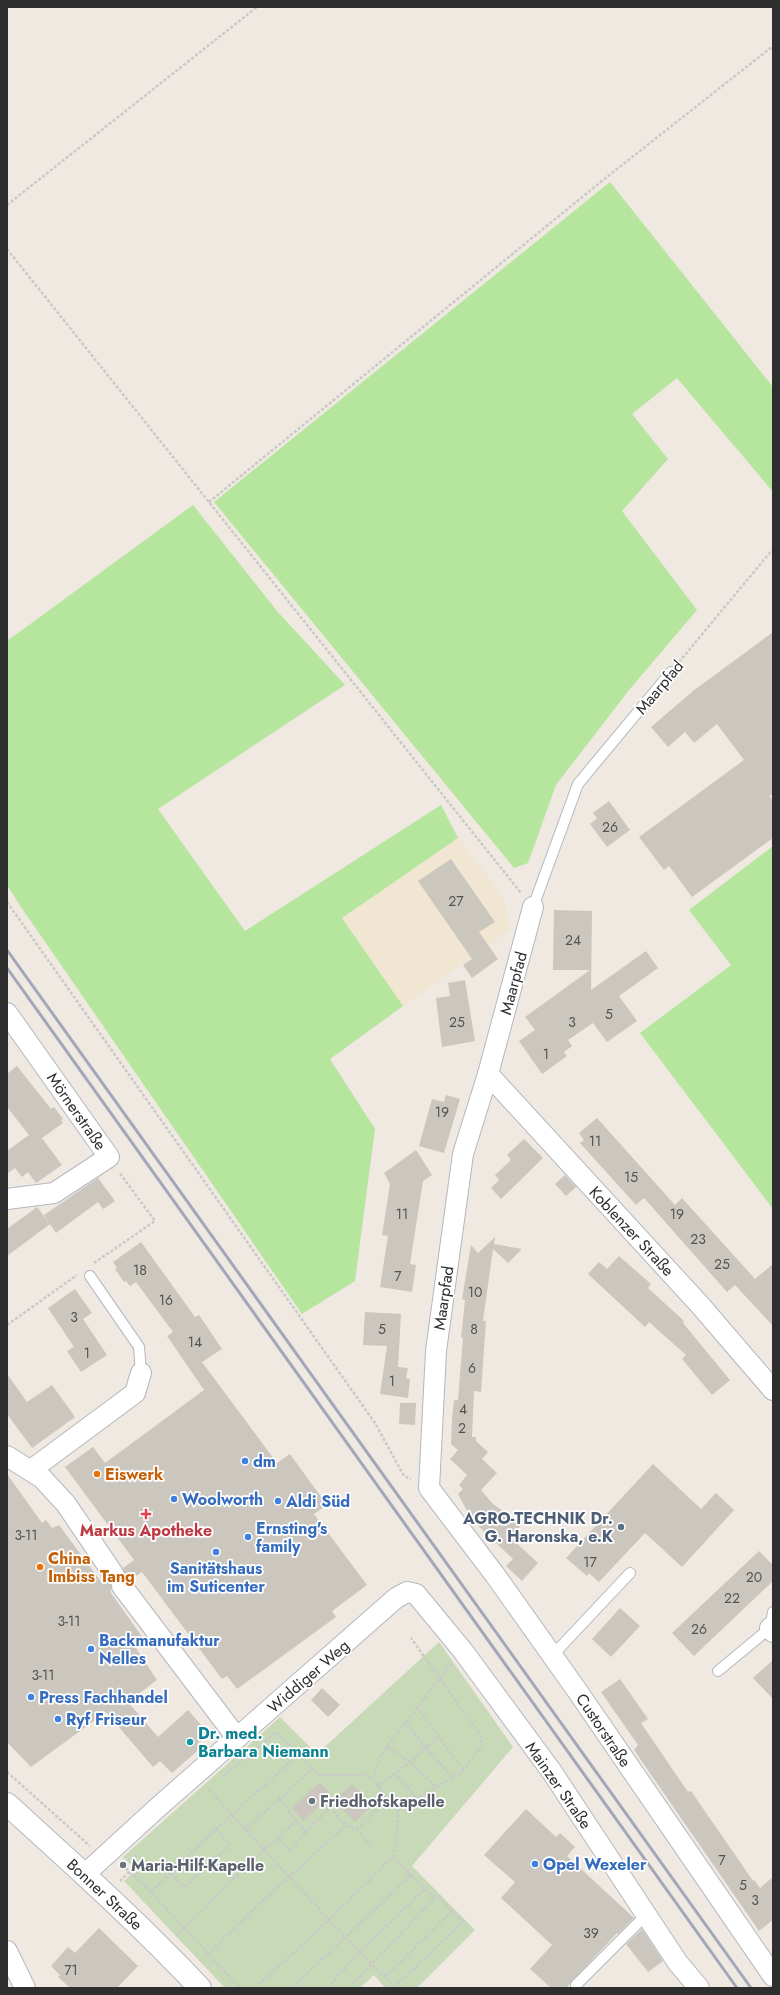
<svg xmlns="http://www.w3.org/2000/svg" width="780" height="1995" font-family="Jost,sans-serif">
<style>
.education{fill:#f0e6d1}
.green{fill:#b6e59e}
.cemetery{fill:#c8d9b8}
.building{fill:#cbc7bf}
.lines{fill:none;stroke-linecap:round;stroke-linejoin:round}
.lane-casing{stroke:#b4b7c1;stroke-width:12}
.street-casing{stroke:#b4b7c1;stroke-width:22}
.secondary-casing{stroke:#b4b7c1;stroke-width:24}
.path{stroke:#c9c9c9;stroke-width:2.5;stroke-dasharray:3 2;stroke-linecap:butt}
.lane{stroke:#fff;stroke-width:10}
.street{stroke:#fff;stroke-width:20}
.secondary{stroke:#fff;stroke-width:22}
.rail{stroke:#a3a6b8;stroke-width:3}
.shop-dot{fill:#3f7fe0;stroke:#fff;stroke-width:1.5}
.food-dot{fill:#e8710a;stroke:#fff;stroke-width:1.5}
.health-dot{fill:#e0444e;stroke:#fff;stroke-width:1.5}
.service-dot{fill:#5c6f8a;stroke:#fff;stroke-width:1.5}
.culture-dot{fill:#0f9aa8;stroke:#fff;stroke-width:1.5}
.worship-dot{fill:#6b7280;stroke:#fff;stroke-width:1.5}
.labels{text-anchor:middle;stroke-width:3.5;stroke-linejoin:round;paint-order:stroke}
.number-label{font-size:14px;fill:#555452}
.street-label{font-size:16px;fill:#2e2e2e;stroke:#fff}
.shop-label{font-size:16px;font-weight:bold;fill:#366cbe;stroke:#fff;text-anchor:start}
.food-label{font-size:16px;font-weight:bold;fill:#c56008;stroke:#fff;text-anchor:start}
.service-label{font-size:16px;font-weight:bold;fill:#4e5e75;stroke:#fff;text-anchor:end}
.health-label{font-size:16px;font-weight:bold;fill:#be3a42;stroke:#fff}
.culture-label{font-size:16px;font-weight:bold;fill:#0d838f;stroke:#fff;text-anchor:start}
.worship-label{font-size:16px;font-weight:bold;fill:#5b616d;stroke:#fff;text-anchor:start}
</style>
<rect width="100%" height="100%" fill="#efe9e1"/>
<path class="education" d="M458 838 491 881 504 900 510 930 403 1006 342 918Z"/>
<g class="green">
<path d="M610 182 773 387V492L677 378 632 414 668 459 622 511 697 610 629 690 556 785 528 863 514 868 214 502Z"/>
<path d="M193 505 277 611 345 685 158 809 245 931 441 805 458 838 342 918 403 1006 330 1059 375 1129 355 1281 302 1314 21 907 7 885V641Z"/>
<path d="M773 846V1209L640 1033 731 965 689 910Z"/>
</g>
<path class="cemetery" d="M439 1642 513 1747 412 1866 475 1930 417 1988H385L374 1975 360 1988H225L124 1881 136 1870 123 1857 280 1717 317 1754Z"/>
<g class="building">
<path d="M773 632V794L769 796 773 800V838L692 897 669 866 664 870 639 837 744 760 717 724 694 743 685 732 668 747 651 727 693 691Z"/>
<path d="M609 801 630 830 607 847 590 824 597 818 593 813Z"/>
<path d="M451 859 495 922 479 932 498 959 472 978 463 965 472 959 418 881Z"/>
<path d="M554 910 592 911 591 990 646 951 658 968 619 996 637 1021 607 1042 593 1023 568 1040 572 1046 564 1052 567 1056 542 1074 519 1041 535 1030 525 1017 590 970H553Z"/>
<path d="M465 980 475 1041 442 1047 436 998 450 996 448 983Z"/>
<path d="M17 1066 51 1109 54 1107 63 1119 61 1120 63 1123 42 1138 62 1165 36 1183 28 1172 22 1177 15 1168 7 1174V1151L29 1135 7 1107V1074Z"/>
<path d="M446 1095 460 1099 444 1153 419 1146 432 1099 444 1102Z"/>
<path d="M597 1118 675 1205 682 1198 755 1279 773 1264V1326L735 1285 727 1292 644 1198 636 1205 580 1143 584 1140 579 1133Z"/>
<path d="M524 1139 543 1158 501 1199 491 1188 499 1180 495 1175 511 1160 507 1155Z"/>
<path d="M416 1150 432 1175 423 1181 410 1264 416 1265 412 1292 380 1287 388 1236 382 1235 390 1184 384 1173Z"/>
<path d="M565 1175 576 1187 566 1196 555 1184Z"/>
<path d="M98 1178 115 1201 103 1209 98 1202 56 1233 44 1215Z"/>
<path d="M37 1207 50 1224 7 1256V1229Z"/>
<path d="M495 1237 494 1244 522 1249 508 1263 493 1249 483 1321H486L481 1392 474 1391 472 1437H476V1441L488 1452 482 1459 497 1473 481 1490 493 1504 506 1513 520 1527 510 1537 538 1563 522 1581 506 1566 513 1559 472 1520 458 1494 463 1489 459 1485 467 1475 450 1459 458 1450 451 1444 452 1419 454 1400H458L463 1338H461L465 1300 462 1299 471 1245 478 1253Z"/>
<path d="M141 1242 195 1317 199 1315 222 1349 202 1362 277 1463 290 1454 327 1505 314 1514 367 1585 332 1611 336 1617 237 1689 227 1676 222 1679 142 1572 131 1579 125 1575 123 1568 134 1560 65 1467 93 1447 105 1463 204 1390 167 1336 173 1332 136 1282 130 1286 126 1281 124 1282 115 1269 117 1268 113 1262Z"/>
<path d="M619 1256 651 1284 648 1288 684 1321 683 1323 730 1380 712 1395 682 1359 686 1355 649 1322 645 1327 588 1274 599 1262 607 1269Z"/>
<path d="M75 1289 92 1313 83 1319 107 1355 81 1372 67 1351 74 1347 48 1308Z"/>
<path d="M365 1312 401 1314 398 1367 408 1368 406 1378 410 1379 408 1398 380 1394 387 1346 363 1345Z"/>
<path d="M7 1374 27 1402 52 1385 75 1417 32 1448 7 1414Z"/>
<path d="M400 1403H416L415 1425 399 1424Z"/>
<path d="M653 1464 701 1509 716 1493 734 1510 682 1567 645 1533 599 1582 589 1573 587 1576 566 1558Z"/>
<path d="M7 1474 42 1523 46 1520 52 1528 59 1525 102 1583 105 1582 111 1586V1593L145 1641 136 1648 157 1680 128 1702 158 1737 188 1710 209 1734 198 1743 202 1747 172 1773 160 1761 153 1767 106 1712 31 1767 7 1742Z"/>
<path d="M759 1551 773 1565V1581L694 1656 672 1633Z"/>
<path d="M620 1608 640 1626 611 1657 592 1639Z"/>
<path d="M773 1660V1699L753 1678Z"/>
<path d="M620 1679 648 1719 641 1723 688 1792 691 1791 700 1804 753 1881 754 1880 760 1888 773 1877V1920L759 1931 634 1750 638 1745 601 1692Z"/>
<path d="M322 1688 340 1705 328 1717 311 1700Z"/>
<path d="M320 1782 331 1795 304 1821 292 1808Z"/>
<path d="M352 1784 372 1805 355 1822 334 1800Z"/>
<path d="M526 1809 556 1837 560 1833 575 1847 567 1856 634 1918 618 1934 617 1933 566 1988H551L530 1969 552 1945 501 1898 515 1882 484 1855Z"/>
<path d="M99 1928 138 1966 117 1988H70L58 1977 60 1975 51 1966 68 1947 75 1953Z"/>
<path d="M642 1929 663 1961 648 1972 626 1944Z"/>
</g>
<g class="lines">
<g class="lane-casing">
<g id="lane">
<path d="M533 907 578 784 671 672"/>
<path d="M90 1276 139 1347 141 1373"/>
<path d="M552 1656 630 1573"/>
<path d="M718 1671 770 1628 773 1612"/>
<path d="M576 1985 646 1915"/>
</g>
</g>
<g class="street-casing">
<g id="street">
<path d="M533 907 488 1074 463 1154 436 1351 429 1488 495 1575 576 1689 773 1976"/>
<path d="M7 1013 109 1157 54 1193 7 1199"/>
<path d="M488 1074 700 1305 773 1390"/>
<path d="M7 1456 42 1478 66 1504 114 1575"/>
<path d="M31 1470 135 1393 141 1373"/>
<path d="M122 1586 237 1738"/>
<path d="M770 1628 773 1632"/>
<path d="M84 1875 156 1809 396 1598 407 1592 416 1594 463 1651 552 1772 678 1963 699 1988"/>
<path d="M7 1951 25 1988"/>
</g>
</g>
<g class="secondary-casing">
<path id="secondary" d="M7 1804C73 1864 139 1923 200 1988"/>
</g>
<g class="path">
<path d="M7 205 257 7"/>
<path d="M7 249 521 893"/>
<path d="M209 502 603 180 773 46"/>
<path d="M679 662 773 549"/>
<path d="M7 902 375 1423 404 1476 411 1479"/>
<path d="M94 1263 155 1221 119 1172"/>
<path d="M7 1325 77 1275"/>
<path d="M417 1707 464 1771"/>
<path d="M404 1722 453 1778"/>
<path d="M387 1746 410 1762 436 1787"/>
<path d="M7 1772 90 1846"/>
<path d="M394 1773 417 1798"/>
<path d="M223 1777 276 1732 319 1775H362L373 1779"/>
<path d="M377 1787 410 1762 438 1737"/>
<path d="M209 1790 346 1938 394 1987 463 1922 452 1911"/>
<path d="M279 1799 306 1833"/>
<path d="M398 1810 464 1771 481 1746V1737L473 1725 411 1638"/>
<path d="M245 1830 312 1769"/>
<path d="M357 1830 387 1800"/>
<path d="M279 1838 289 1850 330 1807 346 1825 357 1830 374 1849"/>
<path d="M393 1857 434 1898"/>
<path d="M129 1872 134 1876 141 1870 136 1864V1852"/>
<path d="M171 1873 184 1887 230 1845 216 1829"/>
<path d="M134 1876 151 1892 240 1988"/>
<path d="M120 1881 129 1872 126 1868"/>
<path d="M151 1892 216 1829 299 1754"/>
<path d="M176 1936 263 1850 279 1838 296 1821"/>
<path d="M208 1954 255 1908 346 1825"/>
<path d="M300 1980 307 1988"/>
<path d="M255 1988 329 1920 393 1857 397 1835 398 1810 387 1800 373 1779 380 1758 387 1746 451 1664"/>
<path d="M292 1988 411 1875"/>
<path d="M327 1988 359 1953 425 1889"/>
<path d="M349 1988 437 1895 452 1911 385 1977"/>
</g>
<use href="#lane" class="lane"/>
<use href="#street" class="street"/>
<use href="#secondary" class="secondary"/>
<g class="rail">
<path d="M7 950 751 1988"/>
<path d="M7 968 737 1988"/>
</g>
</g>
<g class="shop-dot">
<circle cx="245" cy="1461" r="4"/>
<circle cx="174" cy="1499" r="4"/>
<circle cx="278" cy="1501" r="4"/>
<circle cx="248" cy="1537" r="4"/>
<circle cx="216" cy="1552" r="4"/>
<circle cx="91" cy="1649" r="4"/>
<circle cx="31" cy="1697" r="4"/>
<circle cx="58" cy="1719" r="4"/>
<circle cx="535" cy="1864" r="4"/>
</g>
<g class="food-dot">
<circle cx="97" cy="1474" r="4"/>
<circle cx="40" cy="1567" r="4"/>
</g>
<path class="health-dot" d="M144 1508h4v4h4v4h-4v4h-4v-4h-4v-4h4z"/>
<circle class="service-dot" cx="621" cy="1527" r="4"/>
<circle class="culture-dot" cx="190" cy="1742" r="4"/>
<g class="worship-dot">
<circle cx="312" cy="1801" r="4"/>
<circle cx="123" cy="1865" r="4"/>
</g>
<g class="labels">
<g class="number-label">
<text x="610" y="832">26</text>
<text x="456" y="906">27</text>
<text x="573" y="945">24</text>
<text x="609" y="1019">5</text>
<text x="457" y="1027">25</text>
<text x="572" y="1027">3</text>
<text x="546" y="1059">1</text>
<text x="442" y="1117">19</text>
<text x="595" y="1146">11</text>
<text x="631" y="1182">15</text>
<text x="402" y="1219">11</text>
<text x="677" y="1219">19</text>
<text x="698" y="1244">23</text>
<text x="722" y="1269">25</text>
<text x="140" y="1275">18</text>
<text x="398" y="1281">7</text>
<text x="475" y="1297">10</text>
<text x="166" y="1305">16</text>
<text x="74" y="1322">3</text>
<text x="382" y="1334">5</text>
<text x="474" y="1334">8</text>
<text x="195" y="1347">14</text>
<text x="87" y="1358">1</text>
<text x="472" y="1373">6</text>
<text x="392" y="1386">1</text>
<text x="463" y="1414">4</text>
<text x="462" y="1433">2</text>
<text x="26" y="1540">3-11</text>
<text x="590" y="1567">17</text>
<text x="754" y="1582">20</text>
<text x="732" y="1603">22</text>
<text x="69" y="1626">3-11</text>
<text x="699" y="1634">26</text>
<text x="43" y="1680">3-11</text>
<text x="722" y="1865">7</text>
<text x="743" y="1890">5</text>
<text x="755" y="1905">3</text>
<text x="591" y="1938">39</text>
<text x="71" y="1975">71</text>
</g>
<g class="street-label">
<text transform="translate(659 687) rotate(-50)" y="6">Maarpfad</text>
<text transform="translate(513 983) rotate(-75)" y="6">Maarpfad</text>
<text transform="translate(77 1111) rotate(55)" y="6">Mörnerstraße</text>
<text transform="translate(632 1231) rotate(47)" y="6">Koblenzer Straße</text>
<text transform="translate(443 1298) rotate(-82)" y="6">Maarpfad</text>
<text transform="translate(308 1676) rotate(-41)" y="6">Widdiger Weg</text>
<text transform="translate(604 1730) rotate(56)" y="6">Custorstraße</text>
<text transform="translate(559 1785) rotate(55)" y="6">Mainzer Straße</text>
<text transform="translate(105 1894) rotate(43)" y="6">Bonner Straße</text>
</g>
<g class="shop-label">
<text x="253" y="1467">dm</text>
<text x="182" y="1505">Woolworth</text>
<text x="286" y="1507">Aldi Süd</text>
<text x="256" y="1534">Ernsting's<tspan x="256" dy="18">family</tspan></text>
<text x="216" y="1574" text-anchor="middle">Sanitätshaus<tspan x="216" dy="18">im Suticenter</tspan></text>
<text x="99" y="1646">Backmanufaktur<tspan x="99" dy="18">Nelles</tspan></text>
<text x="39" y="1703">Press Fachhandel</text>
<text x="66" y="1725">Ryf Friseur</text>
<text x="543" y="1870">Opel Wexeler</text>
</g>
<g class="food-label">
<text x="105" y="1480">Eiswerk</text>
<text x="48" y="1564">China<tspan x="48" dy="18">Imbiss Tang</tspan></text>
</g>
<g class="service-label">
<text x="613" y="1524">AGRO-TECHNIK Dr.<tspan x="613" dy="18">G. Haronska, e.K</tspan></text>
</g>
<g class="health-label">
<text x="146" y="1536">Markus Apotheke</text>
</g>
<g class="culture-label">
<text x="198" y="1739">Dr. med.<tspan x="198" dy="18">Barbara Niemann</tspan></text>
</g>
<g class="worship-label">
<text x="320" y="1807">Friedhofskapelle</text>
<text x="131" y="1871">Maria-Hilf-Kapelle</text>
</g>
</g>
<rect width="780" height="1995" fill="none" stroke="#2e2e2e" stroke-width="16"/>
</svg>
